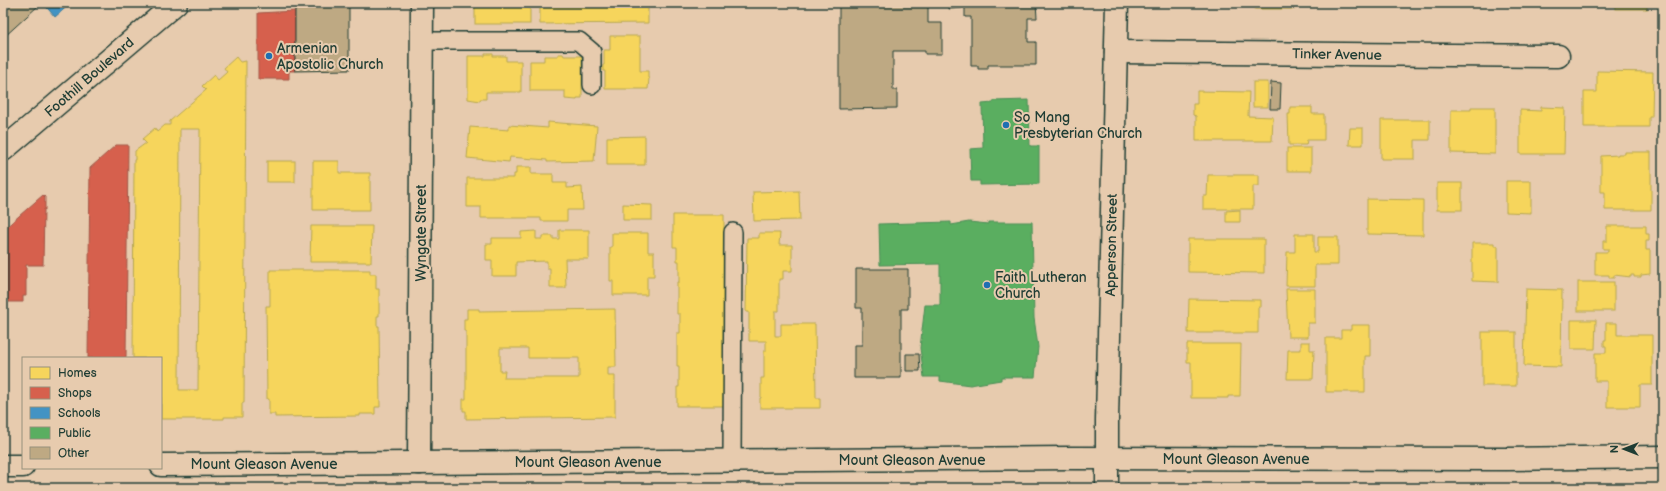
<svg xmlns="http://www.w3.org/2000/svg" width="1666" height="491" font-family="'Balsamiq Sans',sans-serif">
<style>
.homes{fill:#f6d55c;stroke:#b6a750;fill-rule:evenodd}
.shops{fill:#d6604d;stroke:#9f5646}
.schools{fill:#4393c3;stroke:#387998}
.public{fill:#5aae61;stroke:#488c54}
.building{fill:#bea983;stroke:#1f3d34}
.lines{fill:none;stroke-linecap:round;stroke-linejoin:round}
.lane-casing{stroke:#1f3d34;stroke-width:20}
.street-casing{stroke:#1f3d34;stroke-width:25}
.secondary-casing{stroke:#1f3d34;stroke-width:25}
.primary-casing{stroke:#1f3d34;stroke-width:25}
.lane{stroke:#e7cbae;stroke-width:17}
.street{stroke:#e7cbae;stroke-width:22}
.secondary{stroke:#e7cbae;stroke-width:22}
.primary{stroke:#e7cbae;stroke-width:22}
.poi-dot{fill:#1f6fb2;stroke:#e7cbae;stroke-width:1.5}
.labels{text-anchor:middle;stroke-width:4;stroke-linejoin:round;paint-order:stroke}
.poi-label{font-size:14px;fill:#1f3d34;stroke:#e7cbae;text-anchor:start}
.street-label{font-size:14px;fill:#1f3d34;stroke:#e7cbae}
</style>
<rect width="100%" height="100%" fill="#e7cbae"/>
<filter id="ink" filterUnits="userSpaceOnUse"><feTurbulence type="fractalNoise" baseFrequency=".025" numOctaves="2"/><feDisplacementMap in="SourceGraphic" scale="8" xChannelSelector="R" yChannelSelector="G"/><feConvolveMatrix kernelMatrix="1 2 1 2 8 2 1 2 1" color-interpolation-filters="sRGB"/></filter>
<g filter="url(#ink)">
<g class="homes">
<rect x="475" y="3" width="55" height="21"/>
<path d="M540 3H648V23L540 24Z"/>
<rect x="1255" y="3" width="40" height="6"/>
<rect x="1615" y="3" width="32" height="6"/>
<path d="M610 36H640V71H648V78H649L648 89H605V71H603V65H604V50H610Z"/>
<path d="M485 54H493V56H506V61H521V92H486V99H480V101L468 99V56H485Z"/>
<path d="M558 54H563L564 56H582V98H577V100L565 99V91H530V61H544V56H558Z"/>
<path d="M236 57 240 62 246 61 244 403H242V417H224V419H161V358H133L134 160H135V151L146 143 142 139 155 128 157 132 165 125H170V121L206 90 202 86 214 75 218 80 227 72 224 68ZM180 129H200L198 390H179Z"/>
<path d="M1597 71 1653 72 1652 117H1649V127H1584V92H1597Z"/>
<rect x="1253" y="82" width="15" height="25"/>
<path d="M1197 91 1249 92 1248 116 1273 117 1272 141H1196V116L1193 115V104H1197Z"/>
<path d="M1290 107H1312V114H1324V140H1307L1306 145H1289L1288 114H1290Z"/>
<path d="M1471 107H1495V154L1451 153V110H1471Z"/>
<path d="M1541 107 1565 108 1564 154H1520V110L1541 111Z"/>
<path d="M1381 120H1430V140H1415V159H1381Z"/>
<path d="M548 122 597 126 594 161 547 162V160L510 157 509 162 467 158 470 127 509 130V125L548 128Z"/>
<path d="M1350 128H1363V145H1349Z"/>
<path d="M645 136V165H607V137Z"/>
<rect x="1287" y="148" width="24" height="23"/>
<path d="M1625 152H1651V210H1605V192H1601V156L1618 155V154H1625Z"/>
<rect x="267" y="161" width="28" height="21"/>
<path d="M313 161H339V173H370V210H313Z"/>
<path d="M516 167H531V174H553V183H567V188L582 187 583 210H567V221H541V218H481V207H467V178H514V174H516Z"/>
<path d="M1208 175H1259V186H1253V209H1203V196H1207Z"/>
<path d="M1506 181H1531V213L1506 212Z"/>
<rect x="1437" y="183" width="25" height="27"/>
<path d="M799 191 800 220 754 221 753 192Z"/>
<path d="M1367 199 1423 200V235L1367 234Z"/>
<path d="M623 204 652 205V220H623Z"/>
<path d="M1240 210V222H1226V211Z"/>
<path d="M673 215H724V406H677V387H679V366H677V333H680V314H677V282H679V261H677V247H673Z"/>
<path d="M311 226H372L371 262H310Z"/>
<path d="M1607 226H1646V234H1649V241H1646V250H1650V274L1641 275V277H1634V275H1631V277L1614 275V278H1609V275H1595V252H1608V249H1603V241H1607Z"/>
<path d="M559 230H589V259H565L566 288H550V268H547V261L516 262V276H492V260H486V244H492V238H521V232L536 231V239H542V236H553V239H559Z"/>
<path d="M612 233H648V252H654V276H647V295H613V281H610V247H612Z"/>
<path d="M759 233H780L779 245H792V271H783V279H779V311H775V336H781V324H815L816 398H820V408H760V398H761V378H764V351H766V341H749V312H746L747 238H759Z"/>
<path d="M1295 234H1314V252H1318V237H1338V265H1315V286H1286L1287 252H1295Z"/>
<path d="M1188 239H1264V273L1188 272Z"/>
<path d="M1472 243H1494V246H1498V282L1472 281Z"/>
<path d="M270 270H370V274H376V289H379V316H377V326H379L380 407H375V414H360V416L275 417V414H269V399H267L266 306H270Z"/>
<rect x="1578" y="282" width="36" height="29"/>
<path d="M1286 289H1315V323H1308V337H1288Z"/>
<path d="M1526 289 1562 290 1561 367 1524 366Z"/>
<path d="M1189 299 1261 300V307H1258V333H1188Z"/>
<path d="M467 309H479V311L615 309 616 367H608V376H615V417L466 419V411H463V399H466V331H464V319H467ZM500 348H528V358H579V378H504L505 371H500Z"/>
<path d="M1571 320H1596L1595 349H1571Z"/>
<path d="M1606 323H1617V335H1652V385H1640V407H1607V381H1595V353H1606V346H1604V340H1606Z"/>
<path d="M1351 325H1370V356H1365V392H1326V338H1341V330H1351Z"/>
<rect x="1482" y="332" width="34" height="54"/>
<path d="M1301 342H1310V350H1314L1313 379H1287L1288 350H1301Z"/>
<path d="M1187 344H1241L1240 396H1228V398H1191V362H1187Z"/>
</g>
<g class="shops">
<path d="M295 11V71H289V79H258V13Z"/>
<path d="M116 145H128L126 358H88L90 168Z"/>
<path d="M43 195 45 197V210L44 209 43 265H26V296H23V302H3V230Z"/>
</g>
<path class="schools" d="M43 3H71L55 17Z"/>
<g class="public">
<path d="M1029 100 1030 146H1039V184L980 185V181H971L970 149 983 148 982 104 993 103V101Z"/>
<path d="M951 222V225L969 222 988 224V222H1032L1034 318 1038 347 1035 377H1001V380L970 385 940 381V377H924L920 348 925 305H940V264L880 265 879 224Z"/>
</g>
<g class="building">
<path d="M3 3H35L38 6 3 38Z"/>
<path d="M295 3H349V70L295 71Z"/>
<path d="M839 3H928V23H942V54H925V51H893V90H897V108L839 109Z"/>
<path d="M949 3H962V8L949 9Z"/>
<path d="M965 3H1036L1037 18H1028V42H1036V65H988V69H978V66H971V17H965Z"/>
<path d="M1271 82 1281 83 1280 109H1270Z"/>
<path d="M856 269H908V309H901V378H854V345H862V308H856Z"/>
<path d="M906 354H919L920 371H906Z"/>
</g>
<g class="lines">
<g class="lane-casing">
<g id="lane">
<path d="M422 41H579L592 52V85"/>
<path d="M732 461 733 232"/>
</g>
</g>
<g class="street-casing">
<g id="street">
<path d="M1116 52 1558 56"/>
<path d="M419 463 422 3"/>
</g>
</g>
<g class="secondary-casing">
<g id="secondary">
<path d="M161 465 1070 458 1507 459 1663 457"/>
<path d="M3 466H23"/>
<path d="M1107 488V420L1117 3"/>
</g>
</g>
<g class="primary-casing">
<path id="primary" d="M3 150 176 3"/>
</g>
<use href="#lane" class="lane"/>
<use href="#street" class="street"/>
<use href="#secondary" class="secondary"/>
<use href="#primary" class="primary"/>
</g>
</g>
<g class="poi-dot">
<circle cx="269" cy="56" r="4"/>
<circle cx="1006" cy="125" r="4"/>
<circle cx="987" cy="285" r="4"/>
</g>
<g class="labels">
<g class="poi-label">
<text x="277" y="53">Armenian<tspan x="277" dy="16">Apostolic Church</tspan></text>
<text x="1014" y="122">So Mang<tspan x="1014" dy="16">Presbyterian Church</tspan></text>
<text x="995" y="282">Faith Lutheran<tspan x="995" dy="16">Church</tspan></text>
</g>
<g class="street-label">
<text transform="translate(1337 54) rotate(1)" y="5">Tinker Avenue</text>
<text transform="translate(89 77) rotate(-41)" y="5">Foothill Boulevard</text>
<text transform="translate(421 233) rotate(-90)" y="5">Wyngate Street</text>
<text transform="translate(1111 245) rotate(-89)" y="5">Apperson Street</text>
<text x="1236" y="464">Mount Gleason Avenue</text>
<text x="912" y="465">Mount Gleason Avenue</text>
<text x="588" y="467">Mount Gleason Avenue</text>
<text x="264" y="469">Mount Gleason Avenue</text>
</g>
</g>
<rect width="1666" height="491" fill="none" stroke="#e7cbae" stroke-width="16"/>
<rect x="8" y="8" width="1650" height="475" fill="none" stroke="#1f3d34" stroke-width="1.5" filter="url(#ink)"/>
<rect x="22" y="357" width="140" height="112" fill="#e7cbae" stroke="#97927d"/>
<rect x="30" y="367" width="20" height="12" fill="#f6d55c" stroke="#97927d"/>
<text x="58" y="377" font-size="12" fill="#1f3d34">Homes</text>
<rect x="30" y="387" width="20" height="12" fill="#d6604d" stroke="#97927d"/>
<text x="58" y="397" font-size="12" fill="#1f3d34">Shops</text>
<rect x="30" y="407" width="20" height="12" fill="#4393c3" stroke="#97927d"/>
<text x="58" y="417" font-size="12" fill="#1f3d34">Schools</text>
<rect x="30" y="427" width="20" height="12" fill="#5aae61" stroke="#97927d"/>
<text x="58" y="437" font-size="12" fill="#1f3d34">Public</text>
<rect x="30" y="447" width="20" height="12" fill="#bea983" stroke="#97927d"/>
<text x="58" y="457" font-size="12" fill="#1f3d34">Other</text>
<g transform="translate(1624 449) rotate(270)" stroke="#e7cbae" stroke-width="3" paint-order="stroke">
<path d="M0-3L7 15L0 10L-7 15Z" fill="#1f3d34"/>
<text y="-6" font-size="11" font-weight="bold" text-anchor="middle" fill="#1f3d34">N</text>
</g>
</svg>
